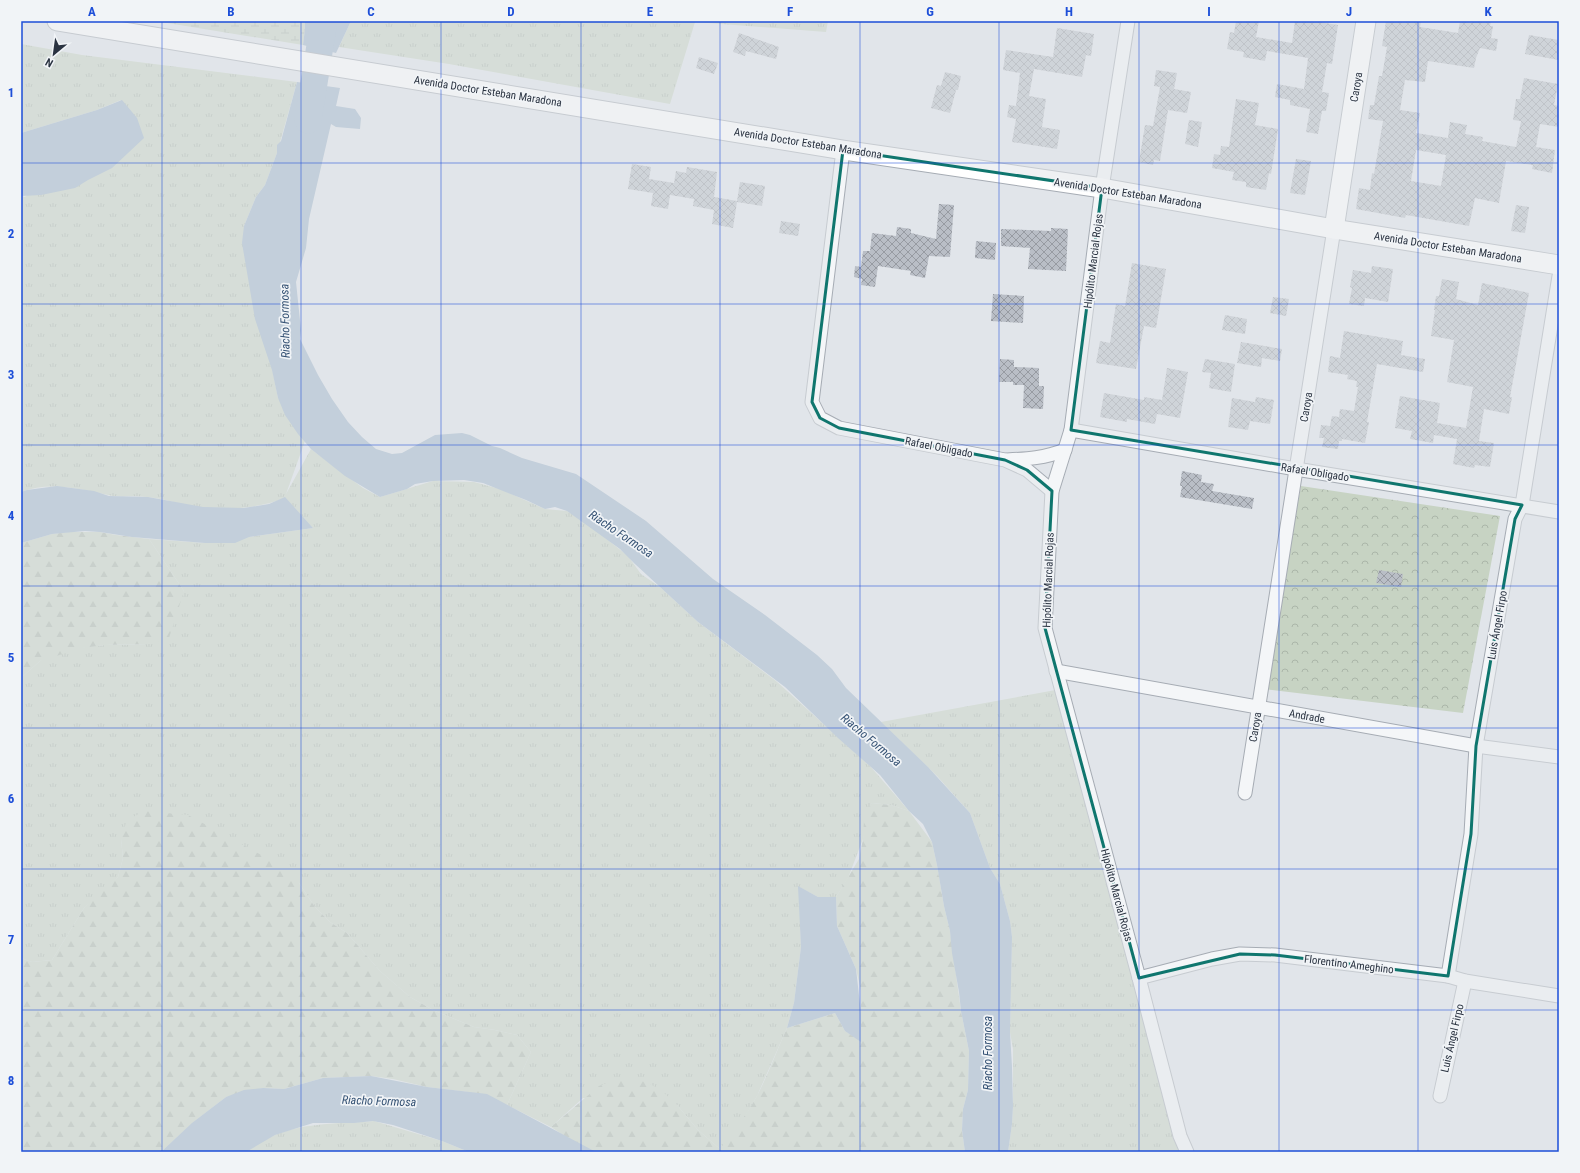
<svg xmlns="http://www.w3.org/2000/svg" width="1580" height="1173" font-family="'Roboto Condensed',sans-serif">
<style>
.grass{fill:url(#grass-tufts)}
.forest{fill:url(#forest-firs)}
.wetland{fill:url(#wetland-marsh)}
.park{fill:url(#park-crowns)}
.water{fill:#9db3c9}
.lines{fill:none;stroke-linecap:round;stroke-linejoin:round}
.river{stroke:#9db3c9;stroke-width:27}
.building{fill:url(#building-cross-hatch);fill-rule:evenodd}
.street-casing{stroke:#a6acb4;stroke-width:15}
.secondary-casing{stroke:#a6acb4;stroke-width:21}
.street{stroke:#f4f6f8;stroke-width:13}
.secondary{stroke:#fff;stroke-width:19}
.marked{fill:none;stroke:#0f766e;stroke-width:3;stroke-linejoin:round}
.grid{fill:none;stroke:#1d4ed8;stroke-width:1;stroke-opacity:0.55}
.labels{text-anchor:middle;stroke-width:3.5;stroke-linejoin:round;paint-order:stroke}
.street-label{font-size:11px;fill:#2a3341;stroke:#f1f4f7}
.water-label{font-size:12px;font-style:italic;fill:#355274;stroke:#f1f4f7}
.neatline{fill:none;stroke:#1d4ed8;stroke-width:1.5}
.grid-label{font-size:13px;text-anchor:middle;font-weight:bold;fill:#1d4ed8}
</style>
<defs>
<pattern id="grass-tufts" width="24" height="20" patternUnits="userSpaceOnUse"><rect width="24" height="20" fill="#c7d3c3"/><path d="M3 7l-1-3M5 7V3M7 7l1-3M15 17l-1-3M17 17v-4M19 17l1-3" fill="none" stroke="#abb6a9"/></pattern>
<pattern id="forest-firs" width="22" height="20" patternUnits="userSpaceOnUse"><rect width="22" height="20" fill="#c7d3c3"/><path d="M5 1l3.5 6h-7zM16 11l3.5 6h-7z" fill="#abb6a9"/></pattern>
<pattern id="wetland-marsh" width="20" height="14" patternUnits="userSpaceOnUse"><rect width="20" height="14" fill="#c7d3c3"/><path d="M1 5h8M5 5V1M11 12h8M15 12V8" fill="none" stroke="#abb6a9"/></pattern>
<pattern id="park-crowns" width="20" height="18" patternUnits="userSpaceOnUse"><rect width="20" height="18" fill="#c7d3c3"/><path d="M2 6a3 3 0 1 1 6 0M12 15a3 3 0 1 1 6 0" fill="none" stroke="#abb6a9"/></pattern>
<pattern id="building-cross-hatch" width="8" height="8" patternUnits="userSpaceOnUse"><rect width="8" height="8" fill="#b9bec6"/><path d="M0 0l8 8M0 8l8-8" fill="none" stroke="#979ba2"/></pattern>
</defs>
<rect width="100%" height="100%" fill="#e1e5ea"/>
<g class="grass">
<path d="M351 21H828L826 32 695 22 670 104 449 64 339 47Z"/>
<path d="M21 44 82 55 297 82 277 153 265 185 256 197 244 226 278 398 305 441 286 494 311 449 363 488 380 497 433 481 474 482 500 489 545 509 567 511 584 521 628 556 641 574 660 587 698 622 776 681 870 766 909 811 891 805 872 803 863 839 848 878 836 897H818L799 887 801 947 794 1003 787 1028 757 1096 746 1115V1138L720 1149 698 1130 677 1105 583 1098 551 1127 507 1105 531 1052 517 1035 495 1030 474 1027 435 1011 410 997 380 971 347 933 330 922 315 907 299 883 121 839 123 858 118 877 84 908 52 960 32 962 21 958V678L40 661 57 650 105 645 149 644 184 591 149 539 205 543 313 528 285 498C254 510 218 511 186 505 173 502 160 498 147 497 134 495 120 498 108 495 79 489 50 481 21 492V196L25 197 121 100 97 110 21 133Z"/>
<path d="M1061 689 1189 1152H1008L1012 1124 1013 1106V1049L1010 1032 1012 937 1010 921 1000 884 990 868 970 813 937 776 881 722Z"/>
<path d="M374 1121 442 1141 469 1152H246C255 1146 265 1139 275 1135 306 1122 341 1124 374 1121Z"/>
</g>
<g class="forest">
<path d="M68 532H100L116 535 149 539 184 591 169 638 149 644 105 645 82 648 40 661 21 678V543L52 534Z"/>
<path d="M872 803 891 805 909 811 932 842 937 865 944 906 950 931 961 1011 969 1051 968 1090 963 1109 962 1130 965 1152H589L551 1127 599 1086 620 1078 647 1082 663 1092 677 1105 698 1130 720 1149C728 1137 738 1126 746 1114 764 1088 774 1056 787 1028L835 1013 845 1031 861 1041V990L856 969 837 926 836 897 859 859 863 839 864 820Z"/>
<path d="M145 811 188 815 285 868 299 883 315 907 330 922 347 933 380 971 410 997 435 1011 474 1027 495 1030 517 1035 531 1052 507 1105 468 1092 427 1087 393 1079 371 1076 323 1078 284 1089 263 1088 226 1097 195 1121 161 1152H21V958L32 962 52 960 84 908 97 894 118 877 123 858 121 839 127 820Z"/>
</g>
<path class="wetland" d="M155 21H305V29L303 45Z"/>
<path class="park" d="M1301 486 1500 516 1463 713 1264 689Z"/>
<g class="water">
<path d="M305 21H351L336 53 303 45 305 29Z"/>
<path d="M297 82 340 88 336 106 355 109 361 118 360 129 336 127 331 124 309 219 306 248 296 282 301 330 300 339 318 375 332 399 348 422 362 437 376 449 392 454 402 453 435 435 462 433 470 435 492 446 500 448 522 458 576 474 646 521 713 579 765 615 817 655 832 669 846 688 928 767 970 813 990 868 1000 884 1010 921 1012 937 1010 1032 1012 1067 1013 1106 1012 1124 1008 1152H965L962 1130 963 1109 968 1090 969 1051 961 1011 959 992 952 953 950 931 944 906 937 865 932 842 923 824 909 811 880 775 838 738 785 687 698 622 635 564 620 549 567 511 555 507 545 509 526 500 483 483 464 480 433 481 415 484 407 489 380 497 345 476 311 449 298 434 285 415 278 398 272 370 255 319 242 243 244 226 256 197 265 185 277 153V145L281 141Z"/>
<path d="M122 100 137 118 144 138 112 168 88 180 75 188 41 195 21 196V133L97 110Z"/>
<path d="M57 486 94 491 109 496 148 497 203 507 244 508 269 504 285 497 313 528 249 537 235 543H205L132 537 100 532 85 531 52 534 21 543V492L27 490Z"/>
<path d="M798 886 818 897H836L837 926 856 969 861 1013V1042L845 1031 835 1013 787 1028 794 1003 801 947Z"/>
<path d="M371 1076 427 1087 487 1094 596 1152H469L442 1141 393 1125 373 1121 354 1123H313L275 1135 246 1152H161L192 1123 226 1097 244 1090 263 1088 284 1089 323 1078Z"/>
</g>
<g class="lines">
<path class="river" d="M308 120 324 21"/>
</g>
<g class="building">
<path d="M1236 21H1259L1256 37 1292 43 1295 21H1313L1338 25 1332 64 1327 63 1322 92 1329 93 1326 111H1322L1318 134 1306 132 1310 109 1290 105V100L1275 97 1277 84 1304 89 1308 58 1267 51 1265 61 1243 57 1244 52 1227 49 1230 32 1234 33Z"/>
<path d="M1386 21H1421L1420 27 1458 33 1460 21 1472 23V21H1491L1490 26H1493L1491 38 1498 39 1496 51 1480 48 1476 58 1474 68 1428 61 1425 82 1405 80 1400 110 1420 113 1416 133 1448 138 1450 122 1467 125 1465 134 1483 137 1482 141 1516 147 1521 121 1513 120 1516 99H1520L1524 78 1558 84 1554 105 1559 106V127L1540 124 1536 147 1555 150 1552 173 1532 169 1533 165 1506 161 1499 203 1475 198 1469 226 1406 215 1405 218 1356 209 1359 188 1370 190 1372 173 1374 174 1383 121 1368 119 1370 105H1374L1379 76H1382L1387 47 1382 46ZM1416 150 1446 155 1441 186 1411 181Z"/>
<path d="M1057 28 1094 34 1091 56 1086 55 1082 77 1034 69 1029 96 1046 99 1042 127 1060 130 1057 149 1012 142 1016 119 1007 117 1009 105 1016 106 1020 73 1003 70 1006 50 1053 57Z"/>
<path d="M739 33 779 47 776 59 746 51 745 56 733 52Z"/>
<path d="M1529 35 1559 40V60L1525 54Z"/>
<path d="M699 57 718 63 714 74 696 68Z"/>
<path d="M1156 70 1177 73 1174 89 1191 92 1187 113 1168 110 1160 161 1154 160 1153 165 1139 162 1145 125 1153 126 1160 87 1154 86Z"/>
<path d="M945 72 961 76 958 90H956L950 113 931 108 937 85 941 86Z"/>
<path d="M1236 99 1259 103 1255 125 1278 129 1271 174 1269 173 1266 190 1246 187V182L1232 180 1234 172 1212 168 1214 154 1220 155 1221 146 1229 147Z"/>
<path d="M1189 120 1202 122 1198 147 1185 144Z"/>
<path d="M1296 159 1311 161 1305 195 1290 193Z"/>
<path d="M632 164 651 167 649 179 674 183 676 171 686 173 687 167 717 172 714 197 737 201 740 182 765 186 762 206 737 202 733 228 712 224 714 210 693 206 694 199 670 195 668 209 651 206 653 193 628 189Z"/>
<path d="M939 204 954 205 950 257 929 256 925 278 910 275 911 271 878 266 875 287 861 285 862 279 854 277 855 266 861 267 863 251H870L872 233 896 236 897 227 911 229V233L936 239Z"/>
<path d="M1516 205 1529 207 1525 233 1511 231Z"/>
<path d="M781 221 800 224 798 236 779 233Z"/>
<path d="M1051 228 1068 229 1066 271 1028 269 1030 248 1001 246V229L1051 231Z"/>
<path d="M976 241 996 243 995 260 975 258Z"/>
<path d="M1132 263 1166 269 1156 328 1144 326 1136 369 1096 363 1100 341 1110 343 1116 304 1125 306Z"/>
<path d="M1372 266 1393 269 1388 302 1365 298 1364 306 1349 304 1352 288 1350 287 1353 270 1371 273Z"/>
<path d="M1442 279 1459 282 1456 299 1478 305 1482 283 1529 293 1510 397H1512L1509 414 1484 409 1479 441 1494 443 1490 467 1475 465 1474 468 1453 464 1457 439 1434 435 1433 443 1410 439 1412 431 1395 428 1400 396 1440 403 1437 423 1466 428 1473 387 1447 382 1454 340 1431 336 1435 310H1434L1436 296H1439Z"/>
<path d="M993 294 1024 296 1023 323 991 321Z"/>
<path d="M1273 297 1289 299 1286 316 1270 313Z"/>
<path d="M1225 315 1247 319 1245 334 1222 330Z"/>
<path d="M1344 331 1403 341 1401 355 1425 359 1423 372 1377 364 1367 422H1369L1365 443 1342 439V441H1339L1338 449 1322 447 1324 438H1319L1321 425 1330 426 1332 416 1339 417 1340 409 1354 411 1358 387H1356L1357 381 1347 379 1348 375 1328 372 1330 356 1340 358Z"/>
<path d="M1241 342 1282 349 1280 361 1262 358 1261 367 1237 363Z"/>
<path d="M1000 359 1014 360V367L1039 368V386H1044L1043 409 1023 408 1024 385H1013V382H999Z"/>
<path d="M1205 359 1235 364 1231 392 1209 388 1211 373 1202 372Z"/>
<path d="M1167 368 1188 372 1180 418 1157 414 1155 424 1127 419V422L1100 417 1104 393 1144 400V397L1162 400Z"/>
<path d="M1256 397 1274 400 1270 424 1250 421 1248 430 1228 427 1232 398 1255 402Z"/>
<path d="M1182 471 1202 475 1201 482 1214 484 1212 491 1254 498 1252 509 1180 497 1182 486H1180Z"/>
<path d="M1379 570 1403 574 1401 587 1376 583Z"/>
</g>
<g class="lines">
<g class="street-casing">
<g id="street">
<path d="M1128 21 1102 188 1071 430 1052 491 1045 628 1139 978 1180 1136 1187 1152"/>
<path d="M843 150 812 402 820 418 839 428 1005 460 1027 470 1052 491"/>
<path d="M1071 430 1296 469 1559 512"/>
<path d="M1007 460C1027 459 1045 458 1065 450"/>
<path d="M1056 671 1476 746 1559 757"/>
<path d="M1245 793 1334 229"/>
<path d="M1448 976 1471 834 1476 746 1515 519 1522 505 1559 276"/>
<path d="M1139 978 1212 959 1240 954 1275 955 1448 976 1465 981 1559 996"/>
<path d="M1440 1096 1465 981"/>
</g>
</g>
<g class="secondary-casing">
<g id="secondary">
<path d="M57 21 843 150 1102 188 1334 229 1559 265"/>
<path d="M1334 229 1366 21"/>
</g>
</g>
<use href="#street" class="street"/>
<use href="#secondary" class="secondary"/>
</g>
<path d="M0 0H1580V1173H0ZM843 150 1102 188 1071 430 1522 505 1515 519 1476 746 1471 834 1448 976 1275 955 1240 954 1139 978 1045 628 1052 491 1027 470 1005 460 839 428 820 418 812 402Z" fill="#e1e5ea" fill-opacity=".55" fill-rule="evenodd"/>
<path class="marked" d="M843 150 1102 188 1071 430 1522 505 1515 519 1476 746 1471 834 1448 976 1275 955 1240 954 1139 978 1045 628 1052 491 1027 470 1005 460 839 428 820 418 812 402Z"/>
<path class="grid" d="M162 21V1152M301 21V1152M441 21V1152M581 21V1152M720 21V1152M860 21V1152M999 21V1152M1139 21V1152M1279 21V1152M1418 21V1152M21 163H1559M21 304H1559M21 445H1559M21 586H1559M21 728H1559M21 869H1559M21 1010H1559"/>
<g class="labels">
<g class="street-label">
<text transform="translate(1356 87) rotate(-81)" y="4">Caroya</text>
<text transform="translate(488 91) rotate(9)" y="4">Avenida Doctor Esteban Maradona</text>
<text transform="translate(808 143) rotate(9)" y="4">Avenida Doctor Esteban Maradona</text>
<text transform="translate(1128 193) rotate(9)" y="4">Avenida Doctor Esteban Maradona</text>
<text transform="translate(1448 247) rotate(9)" y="4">Avenida Doctor Esteban Maradona</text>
<text transform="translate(1093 261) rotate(-83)" y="4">Hipólito Marcial Rojas</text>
<text transform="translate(1306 407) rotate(-81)" y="4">Caroya</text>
<text transform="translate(939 447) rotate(11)" y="4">Rafael Obligado</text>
<text transform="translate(1315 472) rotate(9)" y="4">Rafael Obligado</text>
<text transform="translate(1048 580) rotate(-88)" y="4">Hipólito Marcial Rojas</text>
<text transform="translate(1497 625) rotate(-80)" y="4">Luis Ángel Firpo</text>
<text transform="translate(1307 716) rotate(10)" y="4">Andrade</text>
<text transform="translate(1255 727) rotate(-81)" y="4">Caroya</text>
<text transform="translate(1117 895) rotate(75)" y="4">Hipólito Marcial Rojas</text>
<text transform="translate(1349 964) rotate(7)" y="4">Florentino Ameghino</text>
<text transform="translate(1452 1038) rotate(-77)" y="4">Luis Ángel Firpo</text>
</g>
<g class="water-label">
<text transform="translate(285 321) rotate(-91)" y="4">Riacho Formosa</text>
<text transform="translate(621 534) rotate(34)" y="4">Riacho Formosa</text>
<text transform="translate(871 740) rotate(40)" y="4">Riacho Formosa</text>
<text transform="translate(988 1053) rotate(-90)" y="4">Riacho Formosa</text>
<text transform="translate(379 1101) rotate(2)" y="4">Riacho Formosa</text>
</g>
</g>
<rect width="1580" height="1173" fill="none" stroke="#f1f4f7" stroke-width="44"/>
<g transform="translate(54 54) rotate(209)" stroke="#f1f4f7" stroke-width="3" paint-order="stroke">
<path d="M0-3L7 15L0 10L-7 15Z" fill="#2a3341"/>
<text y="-6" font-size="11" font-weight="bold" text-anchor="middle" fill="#2a3341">N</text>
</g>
<rect x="22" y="22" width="1536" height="1129" class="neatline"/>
<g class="grid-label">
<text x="92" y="16">A</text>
<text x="231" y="16">B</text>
<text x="371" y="16">C</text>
<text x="511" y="16">D</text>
<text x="650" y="16">E</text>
<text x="790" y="16">F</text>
<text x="930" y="16">G</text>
<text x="1069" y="16">H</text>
<text x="1209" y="16">I</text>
<text x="1349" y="16">J</text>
<text x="1488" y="16">K</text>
<text x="11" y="97">1</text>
<text x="11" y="238">2</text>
<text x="11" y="379">3</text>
<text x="11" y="520">4</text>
<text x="11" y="662">5</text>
<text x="11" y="803">6</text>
<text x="11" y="944">7</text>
<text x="11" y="1085">8</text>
</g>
</svg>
